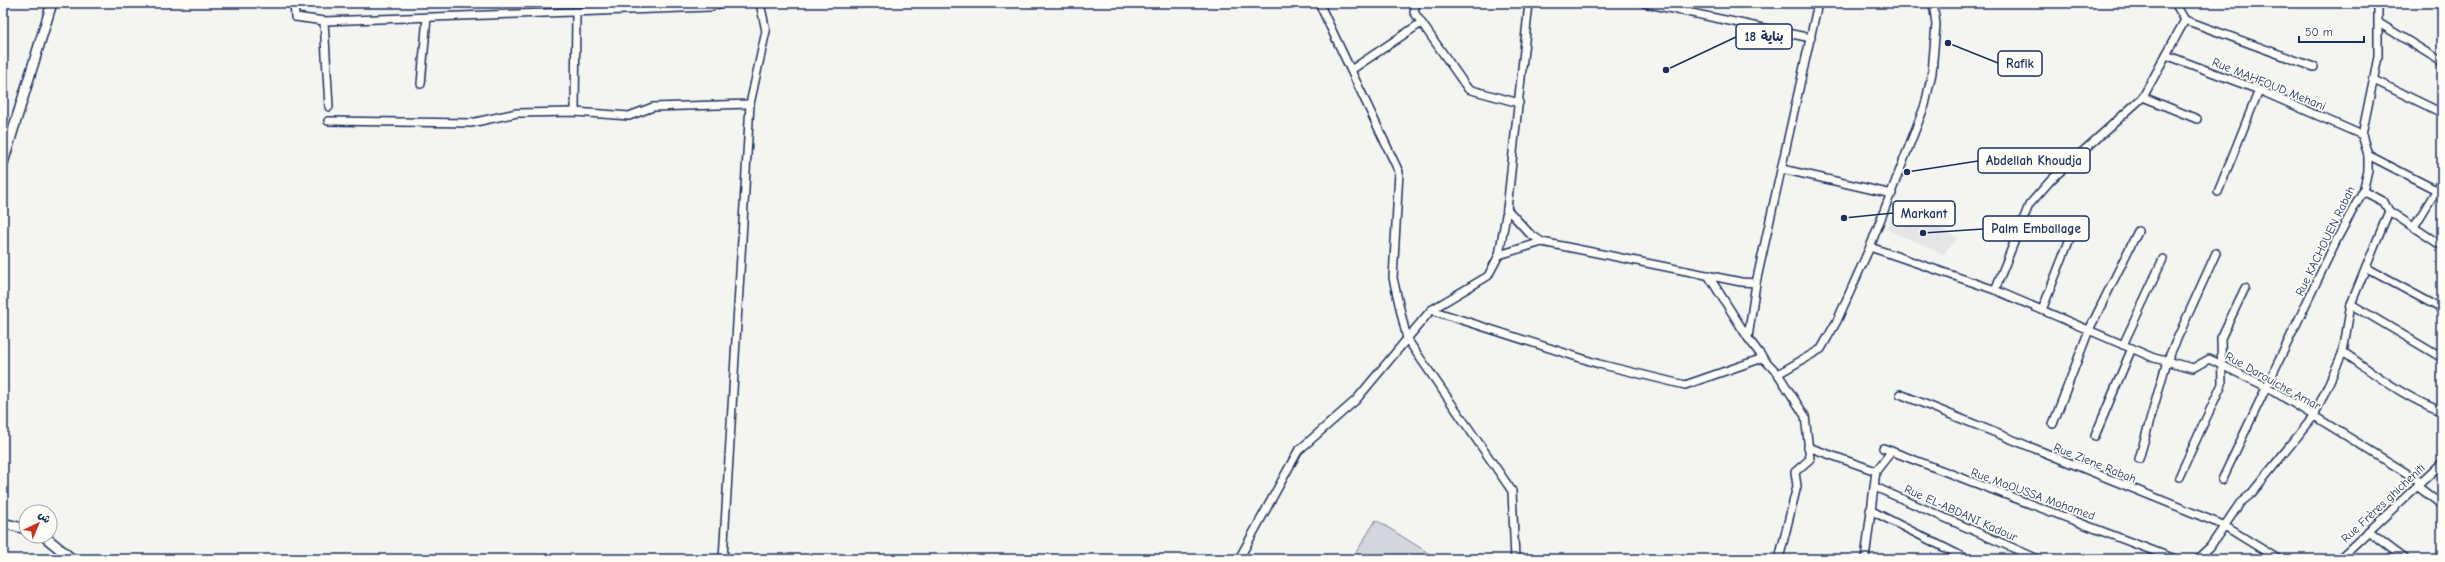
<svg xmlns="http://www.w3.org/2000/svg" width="2445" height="562" font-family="'Comic Neue','Playpen Sans Arabic',sans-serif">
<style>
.built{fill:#e4e5e6}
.green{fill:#d4d6db;stroke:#78829c}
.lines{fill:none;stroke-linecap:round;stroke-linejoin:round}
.minor-casing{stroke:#1b2f5e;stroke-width:10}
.tertiary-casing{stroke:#1b2f5e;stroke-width:12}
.minor{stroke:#fdfcf7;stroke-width:7}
.tertiary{stroke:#fdfcf7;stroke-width:9}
.labels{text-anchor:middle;stroke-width:3.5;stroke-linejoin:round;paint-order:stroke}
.street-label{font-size:12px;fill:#1b2f5e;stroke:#fdfcf7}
.leader{fill:none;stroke:#1b2f5e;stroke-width:1.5}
.callout-dot{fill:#1b2f5e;stroke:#fdfcf7;stroke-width:1.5}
.callout{fill:#fdfcf7;stroke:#1b2f5e;stroke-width:1.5}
.callout-label{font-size:13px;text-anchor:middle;font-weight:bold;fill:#1b2f5e}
</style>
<rect width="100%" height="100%" fill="#f4f4f1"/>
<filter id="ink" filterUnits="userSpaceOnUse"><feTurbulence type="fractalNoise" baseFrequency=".025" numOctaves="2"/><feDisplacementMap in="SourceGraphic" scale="8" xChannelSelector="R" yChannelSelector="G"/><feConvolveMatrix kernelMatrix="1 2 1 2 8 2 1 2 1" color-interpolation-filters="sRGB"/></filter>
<g filter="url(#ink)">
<path class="built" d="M1897 205 1958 238 1943 254 1886 229Z"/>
<path class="green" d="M1376 520 1438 559H1352Z"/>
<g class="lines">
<g class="minor-casing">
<g id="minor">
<path d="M294 3 295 17 324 21 710 7 721 3"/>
<path d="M1319 3 1399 172 1393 278 1407 339 1512 491 1515 559"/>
<path d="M1416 3 1414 12 1468 89 1519 103"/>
<path d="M1529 3 1507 209 1529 233 1542 242 1741 282 1756 283 1748 338 1763 358"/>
<path d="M1644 3 1811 38"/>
<path d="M2175 3 2185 20 2314 67"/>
<path d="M324 21 329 107"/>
<path d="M2379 23 2442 62"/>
<path d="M2166 55 2259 90 2362 135"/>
<path d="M1351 70 1421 23"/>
<path d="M2374 80 2442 113"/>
<path d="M421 84 427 17"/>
<path d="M2143 97 2197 119"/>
<path d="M575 112 576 12"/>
<path d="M328 121 471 123 517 113 575 112 629 116 653 107 750 104"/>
<path d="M2368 155 2442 193"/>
<path d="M1782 169 1892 194"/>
<path d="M2363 191 2384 202 2389 211 2442 246"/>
<path d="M2218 192 2259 90"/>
<path d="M2414 227 2442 181"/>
<path d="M1870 247 1995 290 2154 358 2193 368 2209 359 2267 387 2421 482"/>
<path d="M1499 255 1542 242"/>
<path d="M2366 268 2442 309"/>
<path d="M1708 275 1748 338"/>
<path d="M1756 283 1818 3"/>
<path d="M1995 290 2029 205 2051 180 2143 97 2185 20"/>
<path d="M2351 304 2442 358"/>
<path d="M1431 310 1599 364 1685 385 1763 358 1778 374 1821 349 1837 321 1870 247 1925 105 1932 73 1936 24 1933 3"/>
<path d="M2042 310 2071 236"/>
<path d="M2123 345 2163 259"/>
<path d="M2343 352C2374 373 2406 399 2442 411"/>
<path d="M1778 374 1805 416 1810 459 1795 472 1797 486 1779 559"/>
<path d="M1900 394 2223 525 2278 559"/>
<path d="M2053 424 2089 330 2138 231"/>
<path d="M2095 436 2132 348"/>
<path d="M1808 447 1876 471 1865 559"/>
<path d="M1883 448 2175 559"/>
<path d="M2139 459 2167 361 2216 253"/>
<path d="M1876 471 1891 452"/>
<path d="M2179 477 2222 384 2221 338 2245 288"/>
<path d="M2222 480 2337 239 2363 191 2368 171V155L2362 135 2378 57V3"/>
<path d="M2417 486 2442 505"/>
<path d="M1875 487 2038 559"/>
<path d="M1870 510 1967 559"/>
<path d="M2368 531 2405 559"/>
<path d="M723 559 750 104 766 31 760 3"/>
<path d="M1239 559 1298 451 1356 400 1431 310 1488 276 1499 255 1507 209"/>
<path d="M2197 559 2210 547 2240 503 2251 494 2314 416 2343 352 2351 304 2389 211"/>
<path d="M2339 559 2442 463"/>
</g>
</g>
<g class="tertiary-casing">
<g id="tertiary">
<path d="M3 163 52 3"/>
<path d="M3 523 26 529"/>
<path d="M44 536 72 559"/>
</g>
</g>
<use href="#minor" class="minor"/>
<use href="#tertiary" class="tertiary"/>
</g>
</g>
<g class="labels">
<g class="street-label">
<text transform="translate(2269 84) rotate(22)" y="4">Rue MAHFOUD Mehani</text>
<text transform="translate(2325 241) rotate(-64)" y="4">Rue KACHOUEN Rabah</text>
<text transform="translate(2273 381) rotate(29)" y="4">Rue Darouiche Amar</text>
<text transform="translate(2095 463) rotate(22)" y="4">Rue Ziene Rabah</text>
<text transform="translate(2033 494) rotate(20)" y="4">Rue MoOUSSA Mohamed</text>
<text transform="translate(2383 503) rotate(-43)" y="4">Rue Frères ghicheniti</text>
<text transform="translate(1961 513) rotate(24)" y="4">Rue EL-ABDANI Kadour</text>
</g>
</g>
<path class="leader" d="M1666 70L1736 37M1948 43L1998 63M1907 172L1978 161M1844 218L1893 213M1923 233L1983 229"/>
<g class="callout-dot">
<circle cx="1666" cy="70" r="4"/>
<circle cx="1948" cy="43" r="4"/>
<circle cx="1907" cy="172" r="4"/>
<circle cx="1844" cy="218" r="4"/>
<circle cx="1923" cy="233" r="4"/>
</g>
<g class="callout">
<rect x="1736" y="24" width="56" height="25" rx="4"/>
<rect x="1998" y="51" width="44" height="25" rx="4"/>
<rect x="1978" y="148" width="112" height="25" rx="4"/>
<rect x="1893" y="201" width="62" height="25" rx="4"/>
<rect x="1983" y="216" width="106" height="25" rx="4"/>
</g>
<g class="callout-label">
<text x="1764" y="41">بناية 18</text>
<text x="2020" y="68">Rafik</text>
<text x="2034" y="165">Abdellah Khoudja</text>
<text x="1924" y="218">Markant</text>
<text x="2036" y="233">Palm Emballage</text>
</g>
<rect width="2445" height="562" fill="none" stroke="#fdfcf7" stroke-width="16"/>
<rect x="8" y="8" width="2429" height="546" fill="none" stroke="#1b2f5e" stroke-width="1.5" filter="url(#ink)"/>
<g transform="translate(38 524) rotate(44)"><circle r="19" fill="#fdfcf7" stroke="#a3aaba"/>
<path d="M0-3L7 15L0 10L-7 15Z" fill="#c8321e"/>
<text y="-6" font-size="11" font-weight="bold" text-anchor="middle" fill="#1b2f5e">ش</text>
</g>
<path d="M2299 36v6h65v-6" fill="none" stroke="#1b2f5e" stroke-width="2"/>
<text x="2305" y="36" font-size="12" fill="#1b2f5e" stroke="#fdfcf7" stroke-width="3" paint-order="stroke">50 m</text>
</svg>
